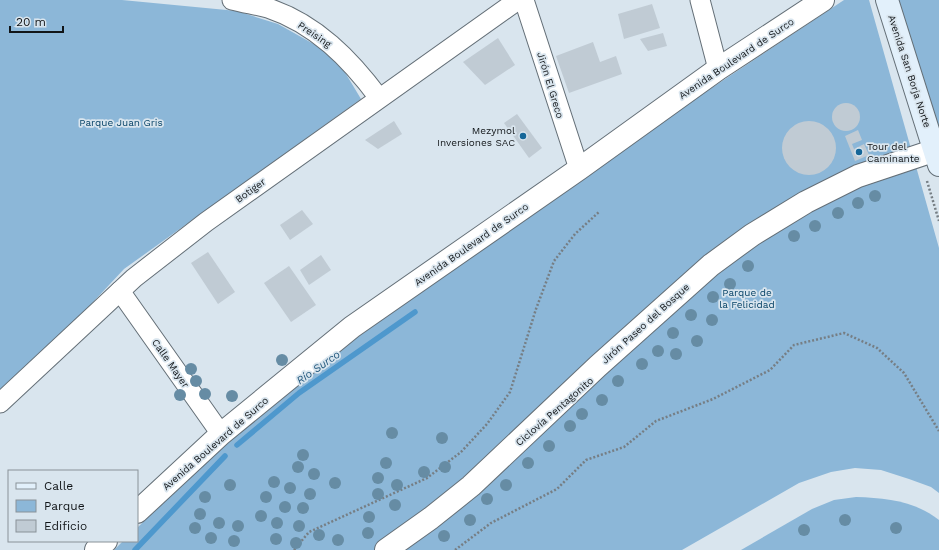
<svg xmlns="http://www.w3.org/2000/svg" width="939" height="550" font-family="'Work Sans',sans-serif">
<style>
.green{fill:#8cb7d8}
.lines{fill:none;stroke-linecap:round;stroke-linejoin:round}
.stream{stroke:#4e98cd;stroke-width:5.5}
.building{fill:#c0cbd4}
.minor-casing{stroke:#646f77;stroke-width:21}
.tertiary-casing{stroke:#646f77;stroke-width:24}
.secondary-casing{stroke:#646f77;stroke-width:24}
.path{stroke:#767e84;stroke-width:2.5;stroke-dasharray:2 2;stroke-linecap:butt}
.minor{stroke:#fff;stroke-width:19}
.tertiary{stroke:#fff;stroke-width:22}
.secondary{stroke:#e2f0fb;stroke-width:22}
.tree{fill:#668ca4}
.poi-dot{fill:#156698;stroke:#d9e5ee;stroke-width:1.5}
.labels{text-anchor:middle;stroke-width:3.5;stroke-linejoin:round;paint-order:stroke}
.street-label{font-size:10px;fill:#111518;stroke:#d9e5ee}
.park-label{font-size:10px;fill:#074367;stroke:#d9e5ee}
.poi-label{font-size:10px;fill:#111518;stroke:#d9e5ee;text-anchor:end}
.water-label{font-size:11px;font-style:italic;fill:#21577c;stroke:#d9e5ee}
</style>
<rect width="100%" height="100%" fill="#d9e5ee"/>
<g class="green">
<path d="M0 0H122L237 11 278 24 319 47 343 69 361 99 124 269 8 393 0 397Z"/>
<path d="M844 0H869L939 248V493L931 487 909 479 881 470 855 468 831 472 799 483 682 550H114L123 541H137V528L230 438 301 377 695 99Z"/>
<path d="M898 0H939V128Z"/>
<path d="M856 497C886 498 915 501 939 520V550H741L812 509 834 500Z"/>
</g>
<g class="lines">
<g class="stream">
<path d="M237 445 299 393 415 312"/>
<path d="M135 550 225 456"/>
</g>
</g>
<g class="building">
<path d="M652 4 660 28 624 39 618 14Z"/>
<path d="M663 33 667 46 648 51 640 39Z"/>
<path d="M498 38 515 65 485 85 463 62Z"/>
<path d="M593 42 600 62 616 56 622 74 569 93 556 56Z"/>
<circle cx="846" cy="117" r="14"/>
<path d="M517 114 542 148 529 158 504 123Z"/>
<path d="M394 121 402 134 378 149 365 140Z"/>
<circle cx="809" cy="148" r="27"/>
<path d="M858 130 862 140 852 144 854 149 864 144 869 155 855 161 845 136Z"/>
<path d="M302 210 313 224 290 240 280 225Z"/>
<path d="M208 252 235 292 218 304 191 263Z"/>
<path d="M321 255 331 270 309 285 300 270Z"/>
<path d="M289 266 316 305 291 322 264 283Z"/>
</g>
<g class="lines">
<g class="minor-casing">
<g id="minor">
<path d="M232 0C244 3 256 5 268 8 316 24 350 59 379 98"/>
<path d="M524 0 579 169"/>
<path d="M700 0 718 69"/>
<path d="M120 291 221 434"/>
<path d="M0 403 134 278 206 222 518 0"/>
</g>
</g>
<g class="tertiary-casing">
<g id="tertiary">
<path d="M137 512 221 434 352 327 579 169 718 69 823 0"/>
<path d="M96 550 106 541"/>
<path d="M386 550 431 518 471 486 598 366 711 265 752 235 806 202 858 176 939 149"/>
</g>
</g>
<g class="secondary-casing">
<path id="secondary" d="M887 0 939 165"/>
</g>
<g class="path">
<path d="M927 181 939 221"/>
<path d="M294 550 309 532 427 478 461 452 487 424 510 392 536 309 554 261 575 234 600 211"/>
<path d="M455 550 491 523 557 489 586 460 624 447 656 421 713 399 770 370 794 345 844 333 877 348 904 373 939 431"/>
</g>
<use href="#minor" class="minor"/>
<use href="#tertiary" class="tertiary"/>
<use href="#secondary" class="secondary"/>
</g>
<g class="tree">
<circle cx="875" cy="196" r="6"/>
<circle cx="858" cy="203" r="6"/>
<circle cx="838" cy="213" r="6"/>
<circle cx="815" cy="226" r="6"/>
<circle cx="794" cy="236" r="6"/>
<circle cx="748" cy="266" r="6"/>
<circle cx="730" cy="284" r="6"/>
<circle cx="713" cy="297" r="6"/>
<circle cx="691" cy="315" r="6"/>
<circle cx="712" cy="320" r="6"/>
<circle cx="673" cy="333" r="6"/>
<circle cx="697" cy="341" r="6"/>
<circle cx="658" cy="351" r="6"/>
<circle cx="676" cy="354" r="6"/>
<circle cx="282" cy="360" r="6"/>
<circle cx="642" cy="364" r="6"/>
<circle cx="191" cy="369" r="6"/>
<circle cx="196" cy="381" r="6"/>
<circle cx="618" cy="381" r="6"/>
<circle cx="205" cy="394" r="6"/>
<circle cx="180" cy="395" r="6"/>
<circle cx="232" cy="396" r="6"/>
<circle cx="602" cy="400" r="6"/>
<circle cx="582" cy="414" r="6"/>
<circle cx="570" cy="426" r="6"/>
<circle cx="392" cy="433" r="6"/>
<circle cx="442" cy="438" r="6"/>
<circle cx="549" cy="446" r="6"/>
<circle cx="303" cy="455" r="6"/>
<circle cx="386" cy="463" r="6"/>
<circle cx="528" cy="463" r="6"/>
<circle cx="298" cy="467" r="6"/>
<circle cx="445" cy="467" r="6"/>
<circle cx="424" cy="472" r="6"/>
<circle cx="314" cy="474" r="6"/>
<circle cx="378" cy="478" r="6"/>
<circle cx="274" cy="482" r="6"/>
<circle cx="335" cy="483" r="6"/>
<circle cx="230" cy="485" r="6"/>
<circle cx="397" cy="485" r="6"/>
<circle cx="506" cy="485" r="6"/>
<circle cx="290" cy="488" r="6"/>
<circle cx="310" cy="494" r="6"/>
<circle cx="378" cy="494" r="6"/>
<circle cx="205" cy="497" r="6"/>
<circle cx="266" cy="497" r="6"/>
<circle cx="487" cy="499" r="6"/>
<circle cx="395" cy="505" r="6"/>
<circle cx="285" cy="507" r="6"/>
<circle cx="303" cy="508" r="6"/>
<circle cx="200" cy="514" r="6"/>
<circle cx="261" cy="516" r="6"/>
<circle cx="369" cy="517" r="6"/>
<circle cx="470" cy="520" r="6"/>
<circle cx="845" cy="520" r="6"/>
<circle cx="219" cy="523" r="6"/>
<circle cx="277" cy="523" r="6"/>
<circle cx="238" cy="526" r="6"/>
<circle cx="299" cy="526" r="6"/>
<circle cx="195" cy="528" r="6"/>
<circle cx="896" cy="528" r="6"/>
<circle cx="804" cy="530" r="6"/>
<circle cx="368" cy="533" r="6"/>
<circle cx="319" cy="535" r="6"/>
<circle cx="444" cy="536" r="6"/>
<circle cx="211" cy="538" r="6"/>
<circle cx="276" cy="539" r="6"/>
<circle cx="338" cy="540" r="6"/>
<circle cx="234" cy="541" r="6"/>
<circle cx="296" cy="543" r="6"/>
</g>
<g class="poi-dot">
<circle cx="523" cy="136" r="4"/>
<circle cx="859" cy="152" r="4"/>
</g>
<g class="labels">
<g class="street-label">
<text transform="translate(315 34) rotate(34)" y="4">Preising</text>
<text transform="translate(736 58) rotate(-34)" y="4">Avenida Boulevard de Surco</text>
<text transform="translate(910 71) rotate(72)" y="4">Avenida San Borja Norte</text>
<text transform="translate(551 85) rotate(73)" y="4">Jirón El Greco</text>
<text transform="translate(250 190) rotate(-36)" y="4">Botiger</text>
<text transform="translate(471 244) rotate(-35)" y="4">Avenida Boulevard de Surco</text>
<text transform="translate(645 323) rotate(-42)" y="4">Jirón Paseo del Bosque</text>
<text transform="translate(171 363) rotate(55)" y="4">Calle Mayer</text>
<text transform="translate(554 411) rotate(-41)" y="4">Ciclovía Pentagonito</text>
<text transform="translate(215 443) rotate(-41)" y="4">Avenida Boulevard de Surco</text>
</g>
<g class="park-label">
<text x="121" y="126">Parque Juan Gris</text>
<text x="747" y="296">Parque de<tspan x="747" dy="12">la Felicidad</tspan></text>
</g>
<g class="poi-label">
<text x="515" y="134">Mezymol<tspan x="515" dy="12">Inversiones SAC</tspan></text>
<text x="867" y="150" text-anchor="start">Tour del<tspan x="867" dy="12">Caminante</tspan></text>
</g>
<g class="water-label">
<text transform="translate(318 367) rotate(-35)" y="4">Río Surco</text>
</g>
</g>
<rect x="8" y="470" width="130" height="72" fill="#d9e5ee" stroke="#899298"/>
<rect x="16" y="483" width="20" height="6" fill="#e2f0fb" stroke="#899298"/>
<text x="44" y="490" font-size="12" fill="#111518">Calle</text>
<rect x="16" y="500" width="20" height="12" fill="#8cb7d8" stroke="#899298"/>
<text x="44" y="510" font-size="12" fill="#111518">Parque</text>
<rect x="16" y="520" width="20" height="12" fill="#c0cbd4" stroke="#899298"/>
<text x="44" y="530" font-size="12" fill="#111518">Edificio</text>
<path d="M10 26v6h53v-6" fill="none" stroke="#111518" stroke-width="2"/>
<text x="16" y="26" font-size="12" fill="#111518" stroke="#d9e5ee" stroke-width="3" paint-order="stroke">20 m</text>
</svg>
